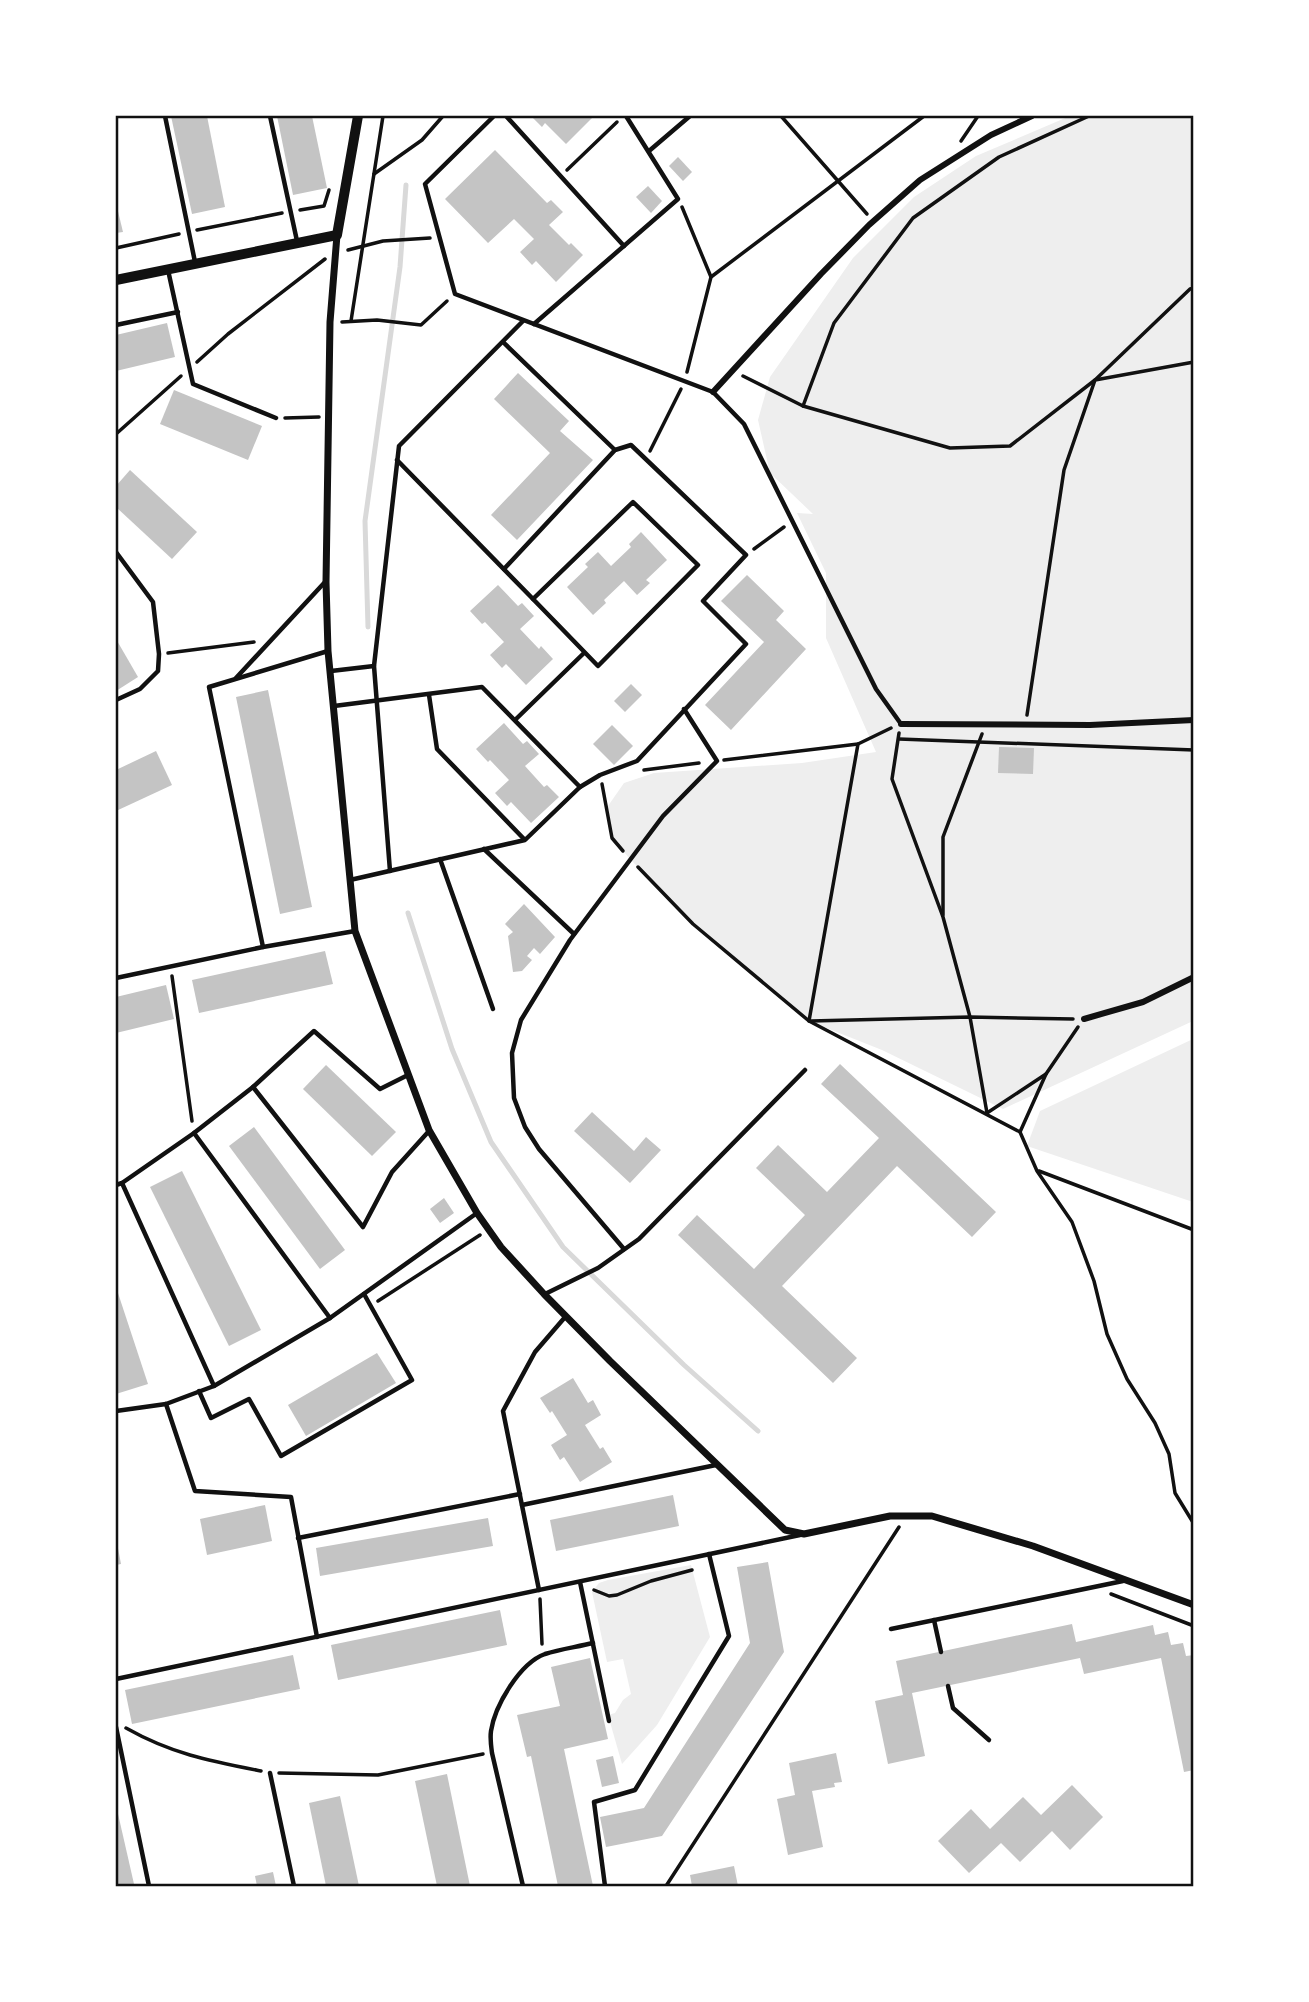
<svg xmlns="http://www.w3.org/2000/svg" width="1309" height="2002" font-family="'Fira Sans',sans-serif">
<style>
.green{fill:#eee}
.lines{fill:none;stroke-linecap:round;stroke-linejoin:round}
.stream{stroke:#d9d9d9;stroke-width:5}
.building{fill:#c4c4c4}
.path{stroke:#111;stroke-width:3.5}
.service{stroke:#111;stroke-width:4.5}
.pedestrian{stroke:#111;stroke-width:6}
.minor{stroke:#111;stroke-width:7}
.tertiary{stroke:#111;stroke-width:10}
.neatline{fill:none;stroke:#111;stroke-width:2.5}
</style>
<rect width="100%" height="100%" fill="#fff"/>
<g class="green">
<path d="M1070 116H1193V1021L1003 1109 882 1050 809 1021 693 924 630 859 612 838 608 806 624 783 654 773 802 763 876 752 826 638V573L797 513 813 514 770 473 758 420 770 377 853 258 914 197 976 156Z"/>
<path d="M1193 1039V1202L1027 1146 1040 1111Z"/>
<path d="M691 1565 710 1637 657 1725 622 1764 608 1715 615 1713 623 1700 631 1694 623 1659 607 1662 592 1592 599 1583 608 1580Z"/>
</g>
<g class="lines">
<g class="stream">
<path d="M368 627 365 521 400 267 406 185"/>
<path d="M408 913 452 1049 491 1142 563 1247 684 1365 758 1431"/>
</g>
</g>
<g class="building">
<path d="M171 116H207L225 207 192 214Z"/>
<path d="M277 116H312L327 188 293 195Z"/>
<path d="M531 116H591L593 117 566 144 545 123 542 127Z"/>
<path d="M495 150 547 203 551 200 563 212 549 225 569 245 571 243 583 255 556 282 536 261 532 265 520 252 534 239 514 219 488 243 445 199Z"/>
<path d="M678 157 692 172 683 181 669 166Z"/>
<path d="M648 186 662 201 651 213 636 197Z"/>
<path d="M116 203 123 232 116 233Z"/>
<path d="M167 323 175 357 116 371V335Z"/>
<path d="M518 373 569 421 560 431 593 460 517 540 491 515 550 453 494 399Z"/>
<path d="M174 390 262 426 248 460 160 424Z"/>
<path d="M130 470 197 532 172 559 116 507V486Z"/>
<path d="M641 532 667 560 646 580 650 583 637 595 624 581 604 600 606 603 593 615 567 587 588 567 585 564 598 552 611 566 631 547 629 544Z"/>
<path d="M747 575 784 611 776 620 806 649 731 730 705 705 764 642 721 601Z"/>
<path d="M498 585 518 606 522 603 534 616 520 629 539 649 541 646 553 659 526 685 506 664 502 668 490 655 504 642 485 622 482 624 470 611Z"/>
<path d="M116 639 138 677 116 691Z"/>
<path d="M631 684 642 695 625 712 614 701Z"/>
<path d="M268 690 312 907 280 914 236 697Z"/>
<path d="M504 723 523 744 527 741 539 754 525 766 544 787 547 785 559 797 531 823 511 802 507 806 495 793 509 780 490 760 488 762 476 749Z"/>
<path d="M612 725 633 746 614 765 593 744Z"/>
<path d="M999 747 1034 748 1033 774 998 773Z"/>
<path d="M156 751 172 785 116 811V770Z"/>
<path d="M524 904 555 937 540 954 534 948 527 956 532 960 522 971 513 972 508 936 513 932 505 924Z"/>
<path d="M325 951 333 984 199 1013 192 980Z"/>
<path d="M166 985 174 1019 116 1033V997Z"/>
<path d="M840 1064 996 1212 972 1237 897 1166 782 1286 857 1358 833 1383 678 1235 697 1215 754 1269 805 1215 756 1168 778 1145 827 1192 879 1138 821 1084Z"/>
<path d="M326 1065 396 1132 372 1156 303 1089Z"/>
<path d="M592 1112 634 1151 646 1137 661 1150 630 1183 574 1131Z"/>
<path d="M254 1127 345 1250 320 1269 229 1146Z"/>
<path d="M182 1171 261 1330 229 1346 150 1187Z"/>
<path d="M444 1198 454 1213 440 1223 430 1209Z"/>
<path d="M116 1287 148 1384 116 1394Z"/>
<path d="M377 1353 396 1383 306 1436 288 1405Z"/>
<path d="M573 1378 588 1403 593 1400 601 1415 585 1425 600 1449 603 1447 612 1462 580 1482 564 1457 560 1460 551 1445 567 1435 552 1411 550 1413 540 1398Z"/>
<path d="M673 1495 679 1526 556 1551 550 1520Z"/>
<path d="M265 1505 272 1541 207 1555 200 1519Z"/>
<path d="M488 1518 493 1546 320 1576 316 1548Z"/>
<path d="M117 1543 121 1564 116 1565V1544Z"/>
<path d="M768 1562 784 1652 662 1836 606 1847 600 1817 644 1808 750 1643 737 1567Z"/>
<path d="M500 1610 507 1645 338 1680 331 1645Z"/>
<path d="M1072 1624 1076 1642 1153 1625 1155 1635 1168 1632 1171 1645 1183 1643 1186 1656 1194 1655V1770L1184 1772 1161 1658 1084 1674 1080 1658 912 1693 925 1756 888 1764 875 1701 903 1695 896 1661Z"/>
<path d="M293 1655 300 1689 132 1724 125 1690Z"/>
<path d="M590 1658 608 1739 564 1749 593 1886H558L531 1756 527 1757 517 1715 560 1706 551 1667Z"/>
<path d="M836 1753 842 1782 834 1783 835 1787 812 1791 823 1847 788 1855 777 1799 795 1795 789 1763Z"/>
<path d="M613 1756 619 1783 602 1787 596 1760Z"/>
<path d="M447 1774 470 1886H437L415 1781Z"/>
<path d="M1072 1785 1103 1817 1070 1850 1052 1831 1020 1862 1001 1843 969 1873 938 1841 971 1809 990 1829 1023 1797 1041 1815Z"/>
<path d="M340 1796 359 1886H326L309 1803Z"/>
<path d="M116 1805 134 1884 122 1886H116Z"/>
<path d="M734 1866 738 1886H692L690 1875Z"/>
<path d="M273 1872 276 1886H257L255 1876Z"/>
</g>
<g class="lines">
<g class="path">
<path d="M781 116 867 214"/>
<path d="M961 141 978 116"/>
<path d="M567 170 617 122"/>
<path d="M374 174 422 140 443 116"/>
<path d="M682 207 711 277"/>
<path d="M300 210 324 206 329 190"/>
<path d="M197 230 282 213"/>
<path d="M116 248 179 234"/>
<path d="M348 250 383 241 430 238"/>
<path d="M351 321 383 116"/>
<path d="M342 322 377 320 421 325 447 301"/>
<path d="M197 362 228 334 325 259"/>
<path d="M687 372 711 277 924 116"/>
<path d="M743 376 803 406 950 448 1010 446 1095 380 1190 289 1194 288"/>
<path d="M803 406 834 323 913 218 999 157 1089 116"/>
<path d="M285 418 319 417"/>
<path d="M116 434 181 376"/>
<path d="M650 451 681 389"/>
<path d="M754 549 784 527"/>
<path d="M168 653 254 642"/>
<path d="M1027 715 1064 470 1095 380 1194 362"/>
<path d="M899 733 892 779 943 917 970 1017 987 1113 1046 1074"/>
<path d="M899 739 1194 750"/>
<path d="M724 760 858 744 891 728"/>
<path d="M644 770 699 763"/>
<path d="M602 784 612 838 623 851"/>
<path d="M638 867 693 924 809 1021 1020 1132 1037 1171 1072 1222 1094 1281 1107 1334 1127 1379 1155 1423 1169 1454 1175 1493 1194 1524"/>
<path d="M943 915V837L982 734"/>
<path d="M172 976 192 1121"/>
<path d="M809 1021 858 744"/>
<path d="M811 1021 970 1017 1073 1019"/>
<path d="M1020 1132 1046 1074 1078 1027"/>
<path d="M1039 1171 1194 1230"/>
<path d="M378 1301 480 1235"/>
<path d="M594 1590 609 1596 617 1595 651 1581 692 1570"/>
<path d="M1111 1594 1194 1626"/>
<path d="M540 1599 542 1644"/>
<path d="M126 1728C172 1754 210 1761 261 1771"/>
<path d="M279 1773 378 1775 483 1754"/>
<path d="M666 1886 899 1527"/>
</g>
<g class="service">
<path d="M165 116 195 262"/>
<path d="M270 116 297 241"/>
<path d="M494 116 425 184 455 294 713 392 744 424 876 689 901 724"/>
<path d="M506 116 624 246"/>
<path d="M649 151 690 116"/>
<path d="M168 270 193 384 276 418"/>
<path d="M534 324 678 199 626 116"/>
<path d="M116 325 178 312"/>
<path d="M503 342 615 450"/>
<path d="M397 460 533 599"/>
<path d="M633 502 698 565 598 666 533 599Z"/>
<path d="M116 552 153 602 159 654 158 671 140 689 116 700"/>
<path d="M504 569 615 450 631 445 746 555 703 601 746 644 637 761 600 775 580 787"/>
<path d="M331 671 374 666"/>
<path d="M236 678 325 582"/>
<path d="M429 695 437 749 524 839"/>
<path d="M334 706 482 687 580 787 525 840 350 880"/>
<path d="M515 720 584 653"/>
<path d="M484 849 574 934"/>
<path d="M440 859 493 1009"/>
<path d="M390 871 374 666 399 446 523 321"/>
<path d="M263 947 209 687 328 651"/>
<path d="M116 978 263 947 355 931"/>
<path d="M253 1087 363 1227 392 1172 429 1131"/>
<path d="M194 1133 330 1318"/>
<path d="M122 1183 214 1386"/>
<path d="M116 1185 122 1183 194 1133 253 1087 314 1031 380 1089 408 1075"/>
<path d="M624 1249 539 1149 525 1127 514 1098 512 1053 521 1020 570 940 663 816 717 761 684 709"/>
<path d="M545 1294 598 1268 639 1239 805 1070"/>
<path d="M199 1391 211 1418 249 1399 281 1456 412 1380 364 1294"/>
<path d="M166 1404 195 1491 291 1497 317 1637"/>
<path d="M116 1411 166 1404 214 1386 330 1318 477 1213"/>
<path d="M522 1505 716 1465"/>
<path d="M298 1538 520 1494"/>
<path d="M580 1582 609 1721"/>
<path d="M539 1590 503 1411 535 1352 566 1316"/>
<path d="M934 1620 941 1652"/>
<path d="M891 1629 1123 1581"/>
<path d="M116 1679 800 1535"/>
<path d="M948 1686 953 1708 989 1740"/>
<path d="M116 1727 149 1886"/>
<path d="M270 1773 294 1886"/>
<path d="M523 1886 492 1753C491 1746 490 1738 491 1731 495 1705 520 1663 545 1654 560 1649 577 1647 593 1643"/>
<path d="M605 1886 594 1802 635 1790 729 1636 709 1554"/>
</g>
<g class="pedestrian">
<path d="M713 392 821 274 869 225 920 180 991 135 1032 116"/>
<path d="M901 724 1090 725 1194 720"/>
<path d="M1084 1019 1143 1002 1194 977"/>
</g>
<path class="minor" d="M337 235 330 322 326 582 328 651 355 931 429 1130 477 1213 501 1247 544 1294 610 1361 785 1530 804 1534 890 1516H932L1033 1546 1194 1605"/>
<path class="tertiary" d="M116 280 337 235 358 116"/>
</g>
<rect width="1309" height="2002" fill="none" stroke="#ffffff" stroke-width="234"/>
<rect x="117" y="117" width="1075" height="1768" class="neatline"/>
</svg>
